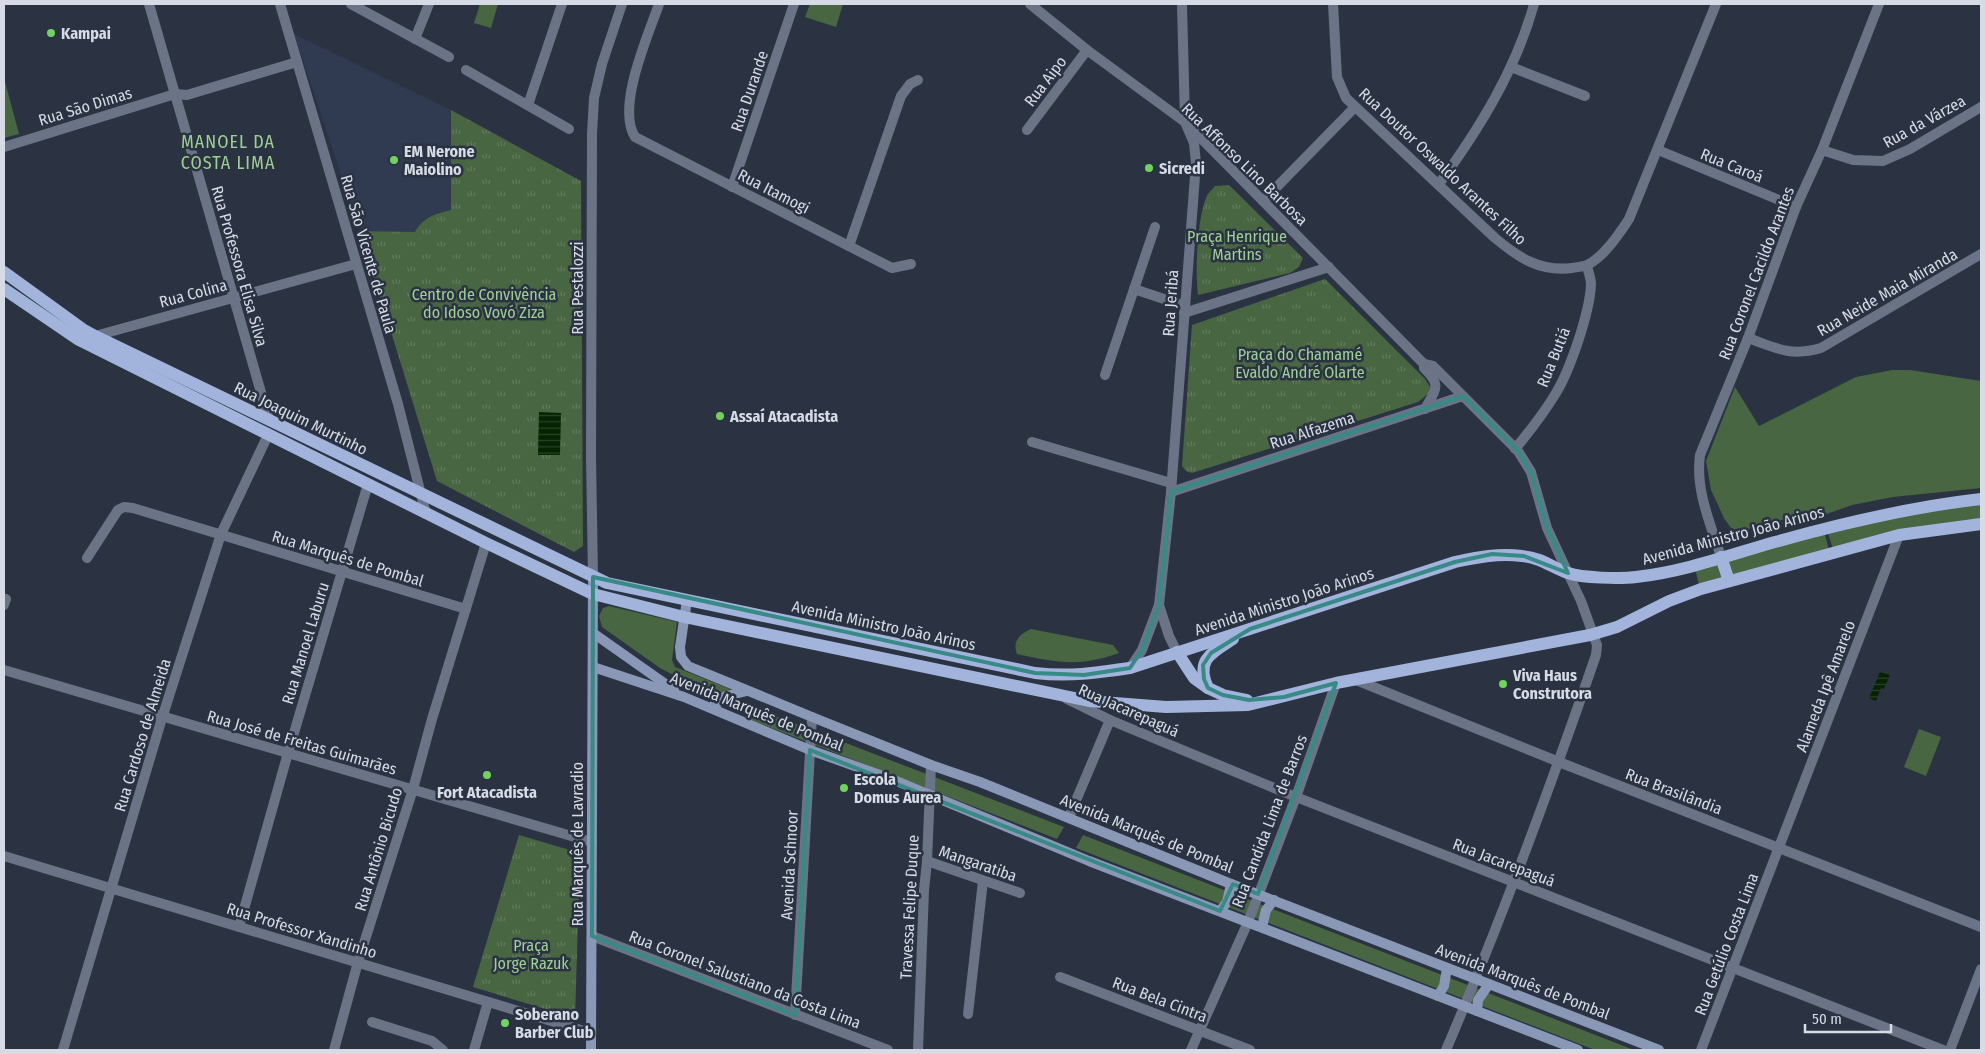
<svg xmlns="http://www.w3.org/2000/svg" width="1985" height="1054" font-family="'Fira Sans Condensed',sans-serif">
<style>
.built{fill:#303a51}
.grass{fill:#476641}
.park{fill:url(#park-tufts)}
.water{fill:url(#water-rules)}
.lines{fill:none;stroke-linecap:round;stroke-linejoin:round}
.minor{stroke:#6b7487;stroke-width:10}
.tertiary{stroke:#6b7487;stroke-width:10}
.secondary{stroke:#8a98b7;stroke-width:10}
.primary{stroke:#a2b4db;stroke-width:12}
.marked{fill:none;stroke:#378a86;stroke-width:4;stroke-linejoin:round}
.poi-dot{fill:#71d35e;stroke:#2b3343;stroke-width:2}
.labels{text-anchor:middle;stroke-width:5;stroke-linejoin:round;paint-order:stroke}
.poi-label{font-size:16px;font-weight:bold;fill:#d6dbe6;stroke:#2b3343;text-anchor:start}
.street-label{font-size:16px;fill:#d6dbe6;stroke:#2b3343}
.park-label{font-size:16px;fill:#9ed194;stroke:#2b3343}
.neighbourhood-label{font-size:18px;letter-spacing:1px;fill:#9dd093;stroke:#2b3343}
</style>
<defs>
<pattern id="park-tufts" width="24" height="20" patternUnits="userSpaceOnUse" patternTransform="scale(1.25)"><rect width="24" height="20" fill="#476641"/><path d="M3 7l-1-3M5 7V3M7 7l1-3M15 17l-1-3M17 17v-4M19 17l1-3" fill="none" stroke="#617b5c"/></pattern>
<pattern id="water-rules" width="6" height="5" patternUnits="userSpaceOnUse" patternTransform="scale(1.25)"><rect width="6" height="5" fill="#052301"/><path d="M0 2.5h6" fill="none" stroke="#294226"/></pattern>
</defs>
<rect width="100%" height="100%" fill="#2b3343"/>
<path class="built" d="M294 34 451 110V210L439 213 423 220 416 232 360 231Z"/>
<g class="grass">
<path d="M480 4H498L491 28 474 23Z"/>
<path d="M810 4H843L836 27 805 17Z"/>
<path d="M4 78 19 134 4 138Z"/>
<path d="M1892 370H1910L1981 381V488L1893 497 1852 505 1818 517 1813 512 1740 531 1731 528 1724 518 1711 490 1706 461 1735 387 1759 426 1856 377Z"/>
<path d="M1981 500V522L1833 549 1827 530Z"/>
<path d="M1824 531 1829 550 1699 585 1695 568Z"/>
<path d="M609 606 677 622 672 660 675 667 730 689 717 698 660 668 602 627 599 616 603 608Z"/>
<path d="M1031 629 1113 645 1119 653C1080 667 1057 663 1017 654 1012 641 1020 634 1031 629Z"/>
<path d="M755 708 1064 827 1057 839 751 720 750 714Z"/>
<path d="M1919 729 1941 737 1926 776 1904 767Z"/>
<path d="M1083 835 1634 1050H1595L1076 848Z"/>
</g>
<g class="park">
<path d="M451 110 581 181 583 546 574 552 437 481 360 231 415 232C423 217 435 214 451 210Z"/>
<path d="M1229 185 1303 258 1299 267 1290 273 1198 295C1195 270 1197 222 1206 198 1207 194 1212 190 1215 186Z"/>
<path d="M1325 279 1425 379 1430 387 1429 393 1418 402 1192 473 1186 471 1182 466 1192 325Z"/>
<path d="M519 835 580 853 575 1018 473 987Z"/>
</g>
<g class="water">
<path d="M539 412 561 413 560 455H538Z"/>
<path d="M1880 672 1890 675 1884 689 1881 688 1876 701 1869 698Z"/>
</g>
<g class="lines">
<g class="minor">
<path d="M149 4 269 420"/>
<path d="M280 4 398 404 426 514"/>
<path d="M351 4 449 57"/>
<path d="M659 4C648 36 616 107 635 137L892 268 911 264"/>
<path d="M1030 4 1087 50 1185 122 1424 364V368C1442 385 1436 389 1425 409"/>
<path d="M1333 4 1337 77 1346 98 1495 238C1518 257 1539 272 1572 268 1576 267 1583 267 1587 265 1604 257 1619 234 1629 219L1716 4"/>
<path d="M415 39 429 4"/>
<path d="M1511 67 1585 96"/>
<path d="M466 70 569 129"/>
<path d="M528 105 562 4"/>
<path d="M1027 130 1087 50"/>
<path d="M4 147 175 94 187 95 297 62"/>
<path d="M1658 150 1796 207"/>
<path d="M1822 150 1853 160 1883 161 1910 149 1981 107"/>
<path d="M1439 184C1479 129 1516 70 1534 4"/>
<path d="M732 187 794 4"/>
<path d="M1263 201 1355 107"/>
<path d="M849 246 901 96 910 84 918 80"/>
<path d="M1134 289 1185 306"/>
<path d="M1184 313 1329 267"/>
<path d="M95 336 356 264"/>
<path d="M1748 338C1776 348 1790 357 1821 348L1981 254"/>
<path d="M1424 364 1433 366 1518 451 1531 472 1547 528 1581 601 1597 645 1596 655C1550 788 1501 921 1446 1050"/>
<path d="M1105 375 1155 227"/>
<path d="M1032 442 1171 483"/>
<path d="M1515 449C1530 431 1544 413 1556 393 1570 370 1590 312 1591 284 1591 278 1588 271 1587 266"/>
<path d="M1171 492 1463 396"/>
<path d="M1721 557C1711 525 1695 490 1700 455L1748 338 1796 207 1822 150 1879 4"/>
<path d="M87 558 118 510 124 507 133 508 466 609"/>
<path d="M4 605 6 599"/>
<path d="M4 670 592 842"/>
<path d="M1356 680 1559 762 1981 927"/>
<path d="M1067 699 1110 720 1296 797 1943 1050"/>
<path d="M1069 817 1110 720"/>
<path d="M4 856 591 1033"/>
<path d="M927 861 1020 893"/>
<path d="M239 927 288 753 368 484"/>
<path d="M592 936 888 1050"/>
<path d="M1060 977 1250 1050"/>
<path d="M968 1014 983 881"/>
<path d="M795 1015 812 717"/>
<path d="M372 1022 432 1041 443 1050"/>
<path d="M63 1050 162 718 221 534 268 435"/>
<path d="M334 1050 358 962 413 789 432 719 486 543"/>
<path d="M474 1050 488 1002"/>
<path d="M918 1050 924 890 927 861 931 765"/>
<path d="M1191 1050 1248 922 1296 797 1336 683"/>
<path d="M1701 1050 1899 535"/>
<path d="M1950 1050 1981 969"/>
</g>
<g class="tertiary">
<path d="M593 577 591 457 592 134 594 98 602 64 622 4"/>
<path d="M1159 605 1169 636 1177 652"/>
<path d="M1130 668 1142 650 1159 605 1171 492 1196 163 1194 143 1185 122 1182 4"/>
</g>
<g class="secondary">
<path d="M687 600 680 647 681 657 688 666 812 717 931 765 980 782 1231 884 1659 1050"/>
<path d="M593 633 674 690"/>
<path d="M593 667 684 697 810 750 894 780 1089 861 1578 1050"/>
<path d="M711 708 726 696 747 691"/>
<path d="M1220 911 1227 902 1231 884"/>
<path d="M1262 927 1266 910 1274 900"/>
<path d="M1438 996 1444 986 1447 968"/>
<path d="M1477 1011 1478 1000 1489 984"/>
<path d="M591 1050 593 577"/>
</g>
<g class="primary">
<path d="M4 272 84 330 95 336 607 583 1035 673C1069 677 1096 673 1130 668L1455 562C1478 557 1499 553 1522 556 1542 558 1551 567 1568 573 1582 578 1620 579 1636 577 1683 572 1729 555 1775 542 1843 523 1910 507 1981 499"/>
<path d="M4 289 79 340 486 543 593 594 684 617 1089 701 1166 707 1248 705 1336 683 1590 635 1617 627 1669 601 1701 589 1899 535 1981 524"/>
<path d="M1721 557 1729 581"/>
<path d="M1233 639C1211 653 1195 660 1208 688L1223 695 1247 700"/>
<path d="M1177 652 1194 678 1208 688"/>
</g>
</g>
<path class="marked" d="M1463 396 1518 451 1531 472 1547 528 1568 573 1524 556 1492 554 1455 562 1250 629 1211 653 1203 665 1204 679 1208 688 1223 695 1249 700 1284 697 1336 683 1258 894 1233 884 1220 911 810 750 795 1015 592 936 593 577 1035 673 1084 675 1130 668 1142 650 1159 605 1171 492Z"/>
<g class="poi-dot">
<circle cx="51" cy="33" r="5"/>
<circle cx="394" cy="160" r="5"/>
<circle cx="1149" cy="168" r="5"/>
<circle cx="720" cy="416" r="5"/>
<circle cx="1503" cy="684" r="5"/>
<circle cx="487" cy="775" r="5"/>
<circle cx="844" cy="788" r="5"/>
<circle cx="505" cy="1023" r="5"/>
</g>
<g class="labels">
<g class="poi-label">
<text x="61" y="39">Kampai</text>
<text x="404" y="157">EM Nerone<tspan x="404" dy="18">Maiolino</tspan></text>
<text x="1159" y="174">Sicredi</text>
<text x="730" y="422">Assaí Atacadista</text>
<text x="1513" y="681">Viva Haus<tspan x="1513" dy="18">Construtora</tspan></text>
<text x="854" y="785">Escola<tspan x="854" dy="18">Domus Aurea</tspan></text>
<text x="487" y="798" text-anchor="middle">Fort Atacadista</text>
<text x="515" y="1020">Soberano<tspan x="515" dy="18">Barber Club</tspan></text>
</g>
<g class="street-label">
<text transform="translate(1045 81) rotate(-53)" y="6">Rua Aipo</text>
<text transform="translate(749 91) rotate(-71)" y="6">Rua Durande</text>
<text transform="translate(85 106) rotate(-17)" y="6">Rua São Dimas</text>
<text transform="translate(1924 121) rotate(-29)" y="6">Rua da Várzea</text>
<text transform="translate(1245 164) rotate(44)" y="6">Rua Affonso Lino Barbosa</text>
<text transform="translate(1732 165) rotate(22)" y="6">Rua Caroá</text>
<text transform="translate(1443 166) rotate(43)" y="6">Rua Doutor Oswaldo Arantes Filho</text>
<text transform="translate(774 191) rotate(27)" y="6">Rua Itamogi</text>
<text transform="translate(369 254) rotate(74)" y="6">Rua São Vicente de Paula</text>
<text transform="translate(240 266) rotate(74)" y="6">Rua Professora Elisa Silva</text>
<text transform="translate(1756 273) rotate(-69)" y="6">Rua Coronel Cacildo Arantes</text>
<text transform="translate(577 288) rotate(-90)" y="6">Rua Pestalozzi</text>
<text transform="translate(1887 292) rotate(-30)" y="6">Rua Neide Maia Miranda</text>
<text transform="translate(193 293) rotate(-15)" y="6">Rua Colina</text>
<text transform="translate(1170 303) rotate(-86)" y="6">Rua Jeribá</text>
<text transform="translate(1553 357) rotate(-68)" y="6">Rua Butiá</text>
<text transform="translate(301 418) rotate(26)" y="6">Rua Joaquim Murtinho</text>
<text transform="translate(1312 430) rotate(-18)" y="6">Rua Alfazema</text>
<text transform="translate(1733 535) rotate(-15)" y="6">Avenida Ministro João Arinos</text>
<text transform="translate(348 558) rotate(17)" y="6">Rua Marquês de Pombal</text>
<text transform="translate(1284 601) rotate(-18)" y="6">Avenida Ministro João Arinos</text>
<text transform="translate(884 625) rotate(12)" y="6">Avenida Ministro João Arinos</text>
<text transform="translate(305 643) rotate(-73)" y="6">Rua Manoel Laburu</text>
<text transform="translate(1825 686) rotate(-69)" y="6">Alameda Ipê Amarelo</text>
<text transform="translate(1129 710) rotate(24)" y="6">Rua Jacarepaguá</text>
<text transform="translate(757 711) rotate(22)" y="6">Avenida Marquês de Pombal</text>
<text transform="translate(142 735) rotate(-73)" y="6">Rua Cardoso de Almeida</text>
<text transform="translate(302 742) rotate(16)" y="6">Rua José de Freitas Guimarães</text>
<text transform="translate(1674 791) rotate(21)" y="6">Rua Brasilândia</text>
<text transform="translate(1269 821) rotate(-69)" y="6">Rua Candida Lima de Barros</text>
<text transform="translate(1147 833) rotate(22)" y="6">Avenida Marquês de Pombal</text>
<text transform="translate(577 844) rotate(-90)" y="6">Rua Marquês de Lavradio</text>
<text transform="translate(378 849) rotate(-73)" y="6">Rua Antônio Bicudo</text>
<text transform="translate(1504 862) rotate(21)" y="6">Rua Jacarepaguá</text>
<text transform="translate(978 863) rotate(19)" y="6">Mangaratiba</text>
<text transform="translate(789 865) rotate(-87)" y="6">Avenida Schnoor</text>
<text transform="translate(909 907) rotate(-87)" y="6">Travessa Felipe Duque</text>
<text transform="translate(302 930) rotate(17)" y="6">Rua Professor Xandinho</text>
<text transform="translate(1726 944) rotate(-69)" y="6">Rua Getúlio Costa Lima</text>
<text transform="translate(745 979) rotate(21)" y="6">Rua Coronel Salustiano da Costa Lima</text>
<text transform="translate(1523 981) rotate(21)" y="6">Avenida Marquês de Pombal</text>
<text transform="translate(1160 999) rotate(21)" y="6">Rua Bela Cintra</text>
</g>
<g class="park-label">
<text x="1237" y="242">Praça Henrique<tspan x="1237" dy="18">Martins</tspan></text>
<text x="484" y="300">Centro de Convivência<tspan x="484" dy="18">do Idoso Vovó Ziza</tspan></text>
<text x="1300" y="360">Praça do Chamamé<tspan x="1300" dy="18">Evaldo André Olarte</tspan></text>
<text x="531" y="951">Praça<tspan x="531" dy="18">Jorge Razuk</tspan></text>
</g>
<g class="neighbourhood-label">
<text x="228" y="148">MANOEL DA<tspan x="228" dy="21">COSTA LIMA</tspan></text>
</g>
</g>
<rect width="1985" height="1054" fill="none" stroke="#d6dbe6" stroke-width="10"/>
<path d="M1805 1024v8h86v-8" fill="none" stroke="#d6dbe6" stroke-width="2.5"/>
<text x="1812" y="1024" font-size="15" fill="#d6dbe6" stroke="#2b3343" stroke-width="4" paint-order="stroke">50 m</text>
</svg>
